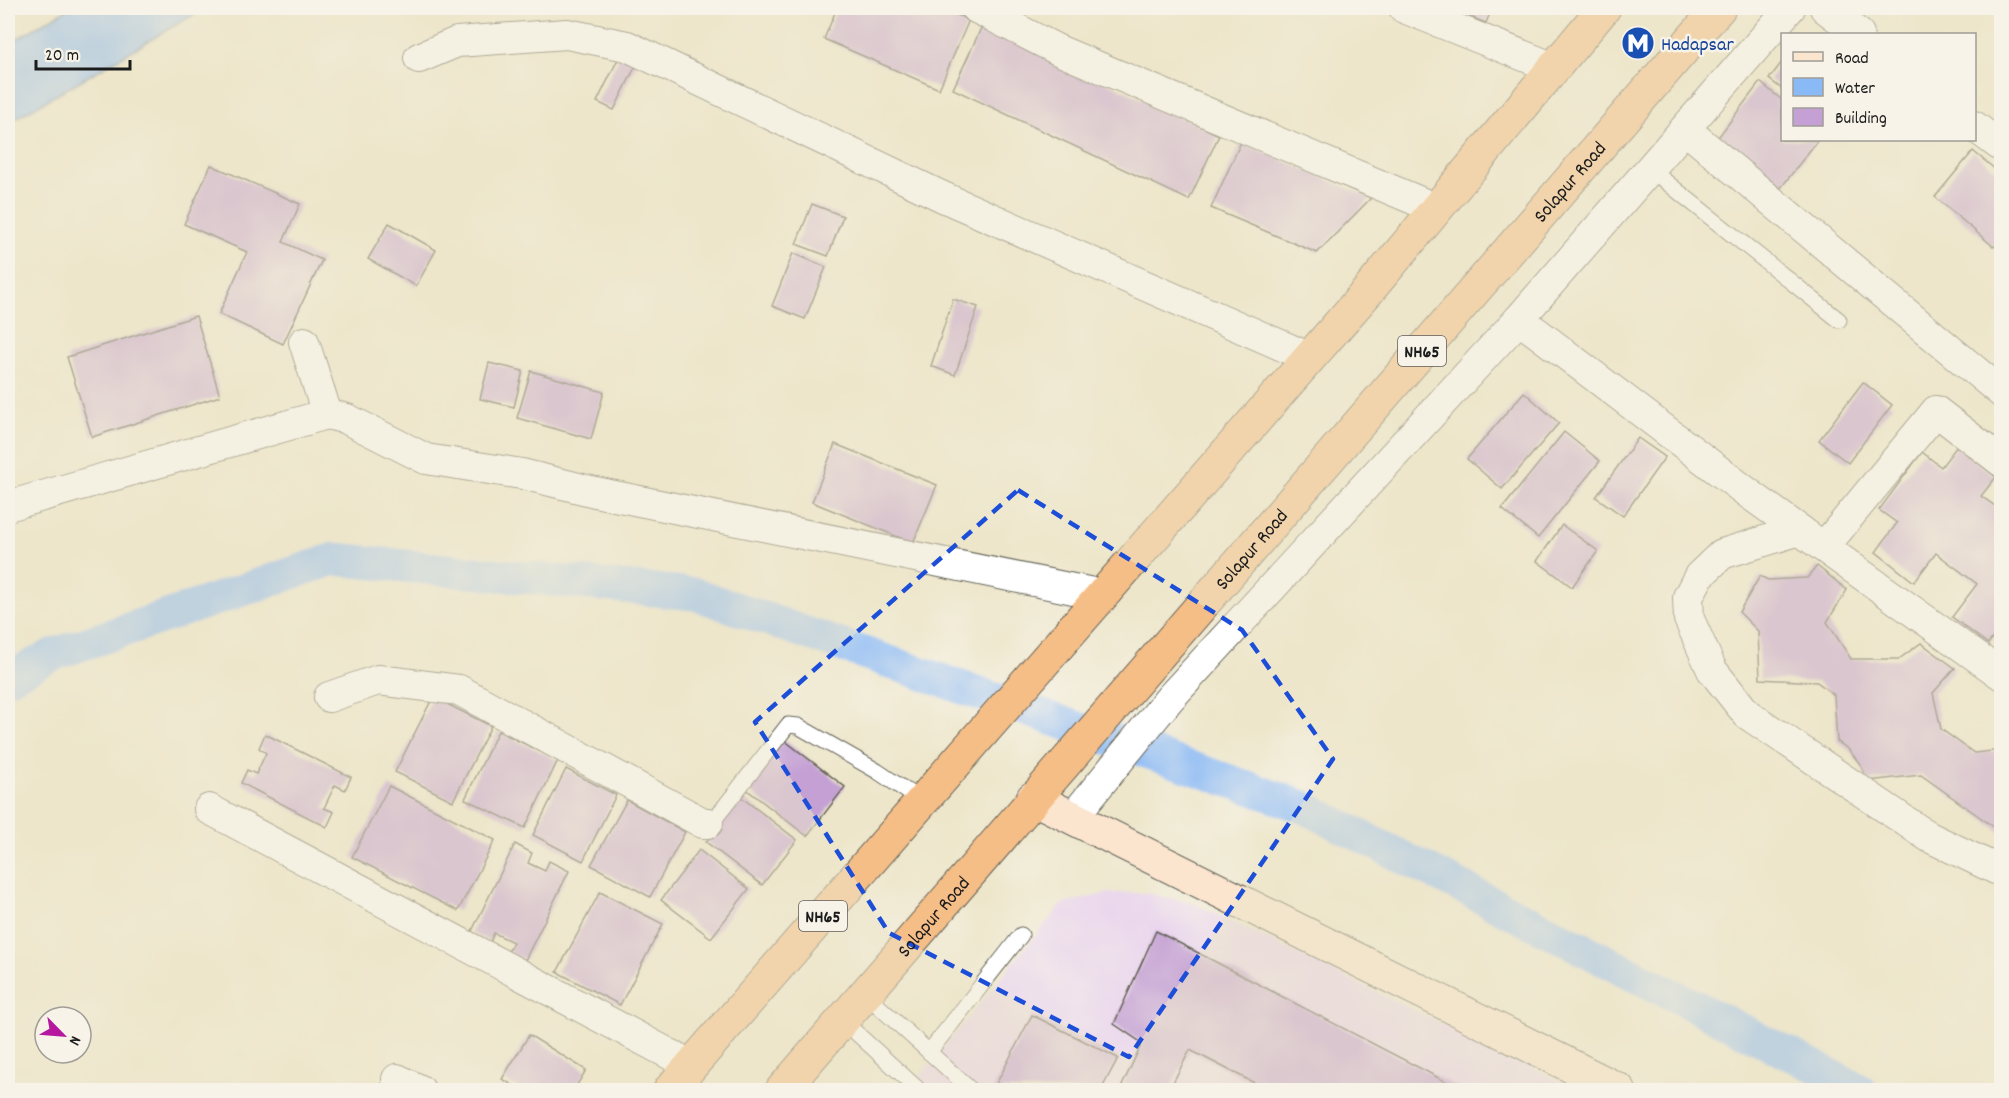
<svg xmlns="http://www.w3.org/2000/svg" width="2009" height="1098" font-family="Dekko,sans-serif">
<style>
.built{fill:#e8d2ee}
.water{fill:#8abaf6;stroke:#536b89;stroke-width:1.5}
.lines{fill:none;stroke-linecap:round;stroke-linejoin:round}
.canal{stroke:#8abaf6;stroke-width:33}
.building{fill:#c4a0d4}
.lane-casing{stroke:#656359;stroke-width:17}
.street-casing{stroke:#656359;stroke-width:32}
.secondary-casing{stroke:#656359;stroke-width:35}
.highway-casing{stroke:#656359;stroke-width:35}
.lane{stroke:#fff;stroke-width:15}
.street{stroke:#fff;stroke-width:30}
.secondary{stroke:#fbe5cf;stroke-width:33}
.highway{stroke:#f6be87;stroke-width:33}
.marked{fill:none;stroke:#1d4ed8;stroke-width:4.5;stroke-dasharray:12 8;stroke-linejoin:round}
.labels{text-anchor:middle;stroke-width:5;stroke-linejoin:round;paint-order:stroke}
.shield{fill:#f7f3e8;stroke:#5e5c59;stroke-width:1.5}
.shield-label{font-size:18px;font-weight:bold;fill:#1c1c1c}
.transit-label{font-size:20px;fill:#164399;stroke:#f7f3e8;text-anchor:start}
.street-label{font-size:20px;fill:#1c1c1c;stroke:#f7f3e8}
</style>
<rect width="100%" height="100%" fill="#f7f3e8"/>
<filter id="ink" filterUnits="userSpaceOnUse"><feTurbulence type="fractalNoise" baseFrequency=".0167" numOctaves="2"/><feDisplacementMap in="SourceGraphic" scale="12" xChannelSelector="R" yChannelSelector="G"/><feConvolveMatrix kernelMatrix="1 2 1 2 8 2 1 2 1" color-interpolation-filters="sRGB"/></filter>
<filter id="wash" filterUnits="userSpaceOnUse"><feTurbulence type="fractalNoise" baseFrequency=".008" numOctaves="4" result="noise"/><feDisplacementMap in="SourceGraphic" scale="24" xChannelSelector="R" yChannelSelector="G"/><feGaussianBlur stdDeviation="1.35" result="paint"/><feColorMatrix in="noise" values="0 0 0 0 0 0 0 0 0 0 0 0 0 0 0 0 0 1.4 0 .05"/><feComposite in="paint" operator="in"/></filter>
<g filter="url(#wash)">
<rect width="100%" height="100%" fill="#ede6ca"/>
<path class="built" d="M1108 893H1147L1195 904 1579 1090H931L918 1078 1062 904Z"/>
<path class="water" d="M69 8H205L8 123V44Z"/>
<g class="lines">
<path class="canal" d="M8 678 52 655 334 559 695 594 1304 807 1860 1090"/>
</g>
<g id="blocks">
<g class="building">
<path d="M837 8H941L969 20 939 89 824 39Z"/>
<path d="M1447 8H1492L1486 23Z"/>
<path d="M983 24 1219 135 1189 200 953 89Z"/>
<path d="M621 53 638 61 614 110 597 102Z"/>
<path d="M1782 62V89L1769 79Z"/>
<path d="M1760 82 1782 100V140H1818L1780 189 1716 140Z"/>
<path d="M1241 142 1371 198 1317 253 1211 208Z"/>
<path d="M1973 151 2002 175V238L1994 247 1935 197Z"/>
<path d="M211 165 300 204 283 242 322 260 283 344 219 314 247 252 184 224Z"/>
<path d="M812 204 843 216 828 256 796 244Z"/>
<path d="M389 223 436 250 416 286 368 259Z"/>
<path d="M793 253 826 267 805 319 772 306Z"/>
<path d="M953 299 978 307 955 375 931 366Z"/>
<path d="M196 316 220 396 92 437 67 357Z"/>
<path d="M489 363 523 371 514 407 480 399Z"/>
<path d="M531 371 604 392 591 439 517 418Z"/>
<path d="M1863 382 1892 405 1848 463 1819 440Z"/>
<path d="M1524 392 1559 423 1502 489 1467 459Z"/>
<path d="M1564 432 1600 461 1538 538 1502 509Z"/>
<path d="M1638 438 1665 457 1623 516 1596 497Z"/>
<path d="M835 444 937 485 913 543 812 502Z"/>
<path d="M1957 446 1996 477 1981 496 2002 511V626L1988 644 1952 617 1977 584 1936 553 1914 582 1876 552 1897 523 1879 510 1922 452 1941 467Z"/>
<path d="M1562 525 1598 551 1572 587 1537 561Z"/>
<path d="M1817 566 1847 590 1827 622 1851 659H1899L1921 643 1955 668 1933 693 1941 729 1974 753 2002 750V835L1998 830 1921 775 1868 781 1860 764 1849 750 1837 741 1834 695 1817 682 1760 679 1758 631 1739 612 1760 576 1768 580 1807 578Z"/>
<path d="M433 697 491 726 453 801 395 772Z"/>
<path d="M498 731 558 760 525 828 465 799Z"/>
<path d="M265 734 351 777 345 790 335 785 324 808 334 812 327 827 241 783 247 770 256 774 266 753 259 748Z"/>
<path d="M784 740 845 787 807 836 746 789Z"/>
<path d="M566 769 616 795 583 861 533 835Z"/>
<path d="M389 786 495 840 458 911 352 857Z"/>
<path d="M741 797 797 840 762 885 706 842Z"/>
<path d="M627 800 685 832 650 897 591 865Z"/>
<path d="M515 844 532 853 528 863 545 871 549 861 569 871 525 960 508 952 513 942 494 933 490 942 471 933Z"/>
<path d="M699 850 749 889 711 938 661 900Z"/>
<path d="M600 892 663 924 620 1005 557 972Z"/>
<path d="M1156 931 1462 1090H1268L1190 1050 1169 1090H1120L1142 1043 1114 1024Z"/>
<path d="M1032 1015 1118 1058 1101 1090H993Z"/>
<path d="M529 1035 586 1070 574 1090H521L502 1079Z"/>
</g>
</g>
</g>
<g filter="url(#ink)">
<use href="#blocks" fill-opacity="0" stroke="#656359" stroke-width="1.5"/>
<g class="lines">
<g class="lane-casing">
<g id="lane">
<path d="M1650 169 1839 320"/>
<path d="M708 823 714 820 788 725 798 726 877 771 923 802"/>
<path d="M864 993 971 1090"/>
<path d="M841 1019 919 1090"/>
<path d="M929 1052 1021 935"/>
</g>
</g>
<g class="street-casing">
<g id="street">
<path d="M976 8 1058 50 1437 209"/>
<path d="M1404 8 1554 68"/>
<path d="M1825 8 1859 34"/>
<path d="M419 58 457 42 567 34 627 46 943 197 1310 358"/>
<path d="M1974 126 2002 147"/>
<path d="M1685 129 2002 393"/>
<path d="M1519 319 1748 493 2002 675"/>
<path d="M304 342 327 414"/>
<path d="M8 506 327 414 347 419 426 459 522 474 595 492 1103 595"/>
<path d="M1800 530 1722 554 1699 576 1688 597 1689 619 1712 670 1747 714 1929 837 2002 872"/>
<path d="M1824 547 1936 411 2002 462"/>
<path d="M329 697 378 680 459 690 703 823H708"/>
<path d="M209 809 692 1066"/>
<path d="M1073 817 1170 698 1519 319 1790 8"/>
<path d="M397 1079 420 1090"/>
</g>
</g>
<g class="secondary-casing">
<path id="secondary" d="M1033 798 1619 1090"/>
</g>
<g class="highway-casing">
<g id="highway">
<path d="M670 1090 1368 291 1604 8"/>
<path id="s1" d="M782 1090 1719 8"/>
</g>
</g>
<use href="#lane" class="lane"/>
<use href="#street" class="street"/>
<use href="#secondary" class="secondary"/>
<use href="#highway" class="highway"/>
</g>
</g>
<path d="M0 0H2009V1098H0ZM1018 490 1242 630 1333 759 1129 1057 889 933 755 722Z" fill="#ede6ca" fill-opacity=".55" fill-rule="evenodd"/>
<path class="marked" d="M1018 490 1242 630 1333 759 1129 1057 889 933 755 722Z"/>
<defs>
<g id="metro-disc" transform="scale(1.725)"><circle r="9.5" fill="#1a4fb4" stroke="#f7f3e8"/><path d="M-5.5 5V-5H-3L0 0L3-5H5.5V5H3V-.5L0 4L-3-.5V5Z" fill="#fff"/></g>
</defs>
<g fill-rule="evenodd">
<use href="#metro-disc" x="1638" y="43"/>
</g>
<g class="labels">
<g class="shield">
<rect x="1398" y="336" width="48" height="30" rx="4.5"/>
<rect x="799" y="901" width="48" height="30" rx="4.5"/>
</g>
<g class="shield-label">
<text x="1422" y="357">NH65</text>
<text x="823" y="922">NH65</text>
</g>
<g class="transit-label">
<text x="1661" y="50">Hadapsar</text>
</g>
<g class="street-label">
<text dy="7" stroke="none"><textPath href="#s1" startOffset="1202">Solapur Road</textPath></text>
<text dy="7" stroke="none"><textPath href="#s1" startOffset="716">Solapur Road</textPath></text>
<text dy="7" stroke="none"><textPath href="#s1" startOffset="230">Solapur Road</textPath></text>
</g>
</g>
<rect width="2009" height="1098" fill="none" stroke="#f7f3e8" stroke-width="30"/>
<rect x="1781" y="33" width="195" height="108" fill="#f7f3e8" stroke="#9f9d96" stroke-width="1.5"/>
<rect x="1793" y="52" width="30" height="9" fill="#fbe5cf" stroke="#9f9d96" stroke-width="1.5"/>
<text x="1835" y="63" font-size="18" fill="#1c1c1c">Road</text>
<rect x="1793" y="78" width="30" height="18" fill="#8abaf6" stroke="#9f9d96" stroke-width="1.5"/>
<text x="1835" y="93" font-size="18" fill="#1c1c1c">Water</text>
<rect x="1793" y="108" width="30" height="18" fill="#c4a0d4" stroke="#9f9d96" stroke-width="1.5"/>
<text x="1835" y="123" font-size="18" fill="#1c1c1c">Building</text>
<g transform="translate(63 1035) rotate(115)"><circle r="28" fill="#f7f3e8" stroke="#9f9d96" stroke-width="1.5"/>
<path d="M0-4.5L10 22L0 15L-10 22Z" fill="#b5179e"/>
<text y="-9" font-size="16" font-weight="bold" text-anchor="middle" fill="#1c1c1c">N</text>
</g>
<path d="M36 60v9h94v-9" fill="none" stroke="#1c1c1c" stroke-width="3"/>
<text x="45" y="60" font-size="18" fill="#1c1c1c" stroke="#f7f3e8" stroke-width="4.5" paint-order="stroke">20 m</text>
</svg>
